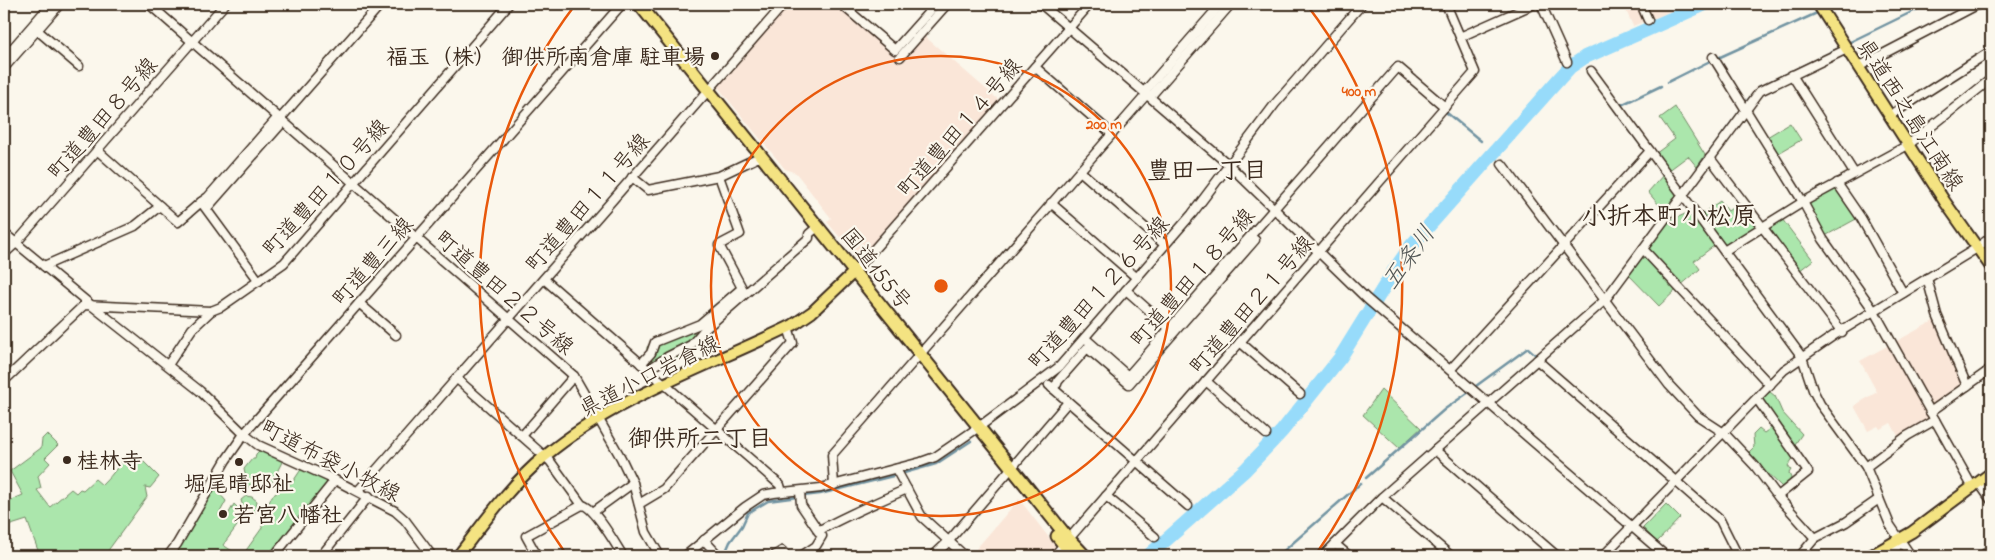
<svg xmlns="http://www.w3.org/2000/svg" width="1995" height="560" font-family="'Indie Flower','Klee One',sans-serif">
<style>
.built{fill:#fae6d8}
.green{fill:#abe6ac;stroke:#738865}
.lines{fill:none;stroke-linecap:round;stroke-linejoin:round}
.stream{stroke:#7294a2;stroke-width:2.5}
.river{stroke:#97dbfa;stroke-width:14}
.minor-casing{stroke:#3b2a1e;stroke-width:11}
.major-casing{stroke:#3b2a1e;stroke-width:14}
.highway-casing{stroke:#3b2a1e;stroke-width:15}
.minor{stroke:#fbf7ec;stroke-width:8}
.major{stroke:#f4e382;stroke-width:10}
.highway{stroke:#f4e382;stroke-width:11}
.ring{fill:none;stroke:#e8590c;stroke-width:2.5}
.poi-dot{fill:#3b2a1e;stroke:#fbf7ec;stroke-width:2}
.labels{text-anchor:middle;stroke-width:4.5;stroke-linejoin:round;paint-order:stroke}
.poi-label{font-size:22px;font-weight:bold;fill:#3b2a1e;stroke:#fbf7ec;text-anchor:start}
.street-label{font-size:22px;fill:#3b2a1e;stroke:#fbf7ec}
.neighbourhood-label{font-size:24px;font-weight:bold;fill:#3b2a1e;stroke:#fbf7ec}
.water-label{font-size:24px;font-style:italic;fill:#525655;stroke:#fbf7ec}
.quarter-label{font-size:25px;font-weight:bold;fill:#3b2a1e;stroke:#fbf7ec}
.centre{fill:#e8590c;stroke:#fbf7ec;stroke-width:2.5}
.ring-label{font-size:15px;text-anchor:middle;font-weight:bold;fill:#e8590c;stroke:#fbf7ec;stroke-width:4.5;stroke-linejoin:round;paint-order:stroke}
</style>
<rect width="100%" height="100%" fill="#fbf7ec"/>
<filter id="ink" filterUnits="userSpaceOnUse"><feTurbulence type="fractalNoise" baseFrequency=".02" numOctaves="2"/><feDisplacementMap in="SourceGraphic" scale="10" xChannelSelector="R" yChannelSelector="G"/><feConvolveMatrix kernelMatrix="1 2 1 2 8 2 1 2 1" color-interpolation-filters="sRGB"/></filter>
<g filter="url(#ink)">
<g class="built">
<path d="M788 4H836L901 58 922 34 1001 102 860 261 827 222 831 218 796 173 785 169 717 86Z"/>
<path d="M1623 4H1638L1645 21 1633 26Z"/>
<path d="M1645 4H1687L1652 20Z"/>
<path d="M1937 319 1963 383V387L1934 407 1930 406 1895 342Z"/>
<path d="M1889 345 1931 420 1899 438 1891 423 1880 429 1878 426 1868 431 1854 406 1877 392 1860 361Z"/>
<path d="M1019 499 1057 548 1050 556H970Z"/>
</g>
<g class="green">
<path d="M1675 107 1705 155 1697 167 1688 156 1668 171 1655 154 1675 139 1660 118Z"/>
<path d="M1790 123 1801 140 1777 154 1767 137Z"/>
<path d="M1664 174 1678 192 1664 211 1648 192Z"/>
<path d="M1835 187 1838 188 1858 218 1825 236 1808 205 1809 202Z"/>
<path d="M1720 201 1728 211 1740 202 1757 225V228L1726 247 1723 246 1700 215Z"/>
<path d="M1685 214 1693 215 1715 245 1694 261 1700 269 1680 286 1648 251V247L1667 222Z"/>
<path d="M1782 219 1813 260 1799 271 1767 229Z"/>
<path d="M1643 255H1646L1677 289 1659 306 1628 274Z"/>
<path d="M683 327 695 333C692 347 679 365 663 365 658 365 652 363 647 362V347L654 339Z"/>
<path d="M1381 390 1421 428 1399 448 1363 415Z"/>
<path d="M1770 392 1775 396 1782 412 1802 434 1793 447 1762 402 1761 398Z"/>
<path d="M1771 428H1774L1792 453 1793 458 1788 466 1791 470 1789 473 1791 478 1788 484 1782 487 1762 468 1749 452 1754 447 1753 435 1759 429 1764 433Z"/>
<path d="M47 434 58 445 45 458 50 463 38 476 41 488 37 490 50 507 71 489 76 493 80 489 83 490 95 479 102 485C114 474 121 461 132 450L159 477 150 488 145 487 147 497 104 556H40L27 520 8 526 4 503 23 495 10 471 41 448 42 439Z"/>
<path d="M263 447 285 456 272 482 263 489 251 484 248 488 240 491 237 487 245 474 244 469 252 459H255L256 454Z"/>
<path d="M304 465 335 480 274 556H242L262 528V518L272 496 278 492 284 483H292Z"/>
<path d="M212 483 222 489 219 493 226 501 219 514 221 518 225 520 234 504 242 512V519L223 545 240 556H176L177 544Z"/>
<path d="M246 496 252 497 257 501 255 513H253L243 507 241 500Z"/>
<path d="M1666 504 1680 518 1657 542 1643 528Z"/>
</g>
<g class="lines">
<g class="stream">
<path d="M1826 8 1834 4"/>
<path d="M1850 42 1928 4"/>
<path d="M1830 52 1838 49"/>
<path d="M1792 71 1827 54"/>
<path d="M1668 82 1710 61"/>
<path d="M1764 85 1790 72"/>
<path d="M1744 100 1718 58 1817 13"/>
<path d="M1747 101 1760 86"/>
<path d="M1621 105 1661 86"/>
<path d="M1614 109 1645 151"/>
<path d="M1447 113 1481 141"/>
<path d="M1491 149 1493 153"/>
<path d="M1709 153 1740 111"/>
<path d="M1698 168 1705 158"/>
<path d="M1476 386 1528 348 1537 356 1538 355"/>
<path d="M904 473 936 464 971 441"/>
<path d="M1366 478 1445 409 1469 392"/>
<path d="M803 496 820 494 893 476"/>
<path d="M724 556 730 542 742 526 748 513 768 501 798 497"/>
<path d="M1278 556 1361 483"/>
</g>
<path class="river" d="M1148 556 1245 470 1282 431 1340 358 1397 266 1411 246 1559 79 1570 67 1585 57 1705 4"/>
<g class="minor-casing">
<g id="minor">
<path d="M149 4 574 376 621 458 633 483 646 532 660 556"/>
<path d="M841 4 895 50 936 4"/>
<path d="M1041 4 1229 165 1367 299 1666 556"/>
<path d="M1541 4 1567 62"/>
<path d="M1641 4 1648 20"/>
<path d="M1986 4 1991 11"/>
<path d="M37 30 79 66"/>
<path d="M1460 37 1534 4"/>
<path d="M900 57 947 4"/>
<path d="M1713 57 1803 202 1823 239 1874 311 1973 488"/>
<path d="M4 58 51 4"/>
<path d="M1035 67 1112 134"/>
<path d="M1858 67 1979 4"/>
<path d="M4 68 60 4"/>
<path d="M1591 71 1802 357 1813 390 1820 404 1866 467 1890 525 1911 556"/>
<path d="M1792 75 1854 173"/>
<path d="M1144 92 1221 4"/>
<path d="M1150 97 1231 4"/>
<path d="M1889 116 1991 51"/>
<path d="M280 119 381 4"/>
<path d="M97 150 178 222 201 202 259 281"/>
<path d="M1710 158 1842 332"/>
<path d="M1502 164 1669 385 1698 416 1724 433 1755 466 1779 498 1815 538"/>
<path d="M1080 171 1165 245"/>
<path d="M632 177 648 190 719 176 757 158"/>
<path d="M1837 183 1861 218 1903 293"/>
<path d="M201 202 208 197 278 117"/>
<path d="M1051 203 1137 278"/>
<path d="M207 208 283 122"/>
<path d="M4 233 91 305 200 391 244 434 258 445 335 480 395 511 405 520 432 556"/>
<path d="M1643 249 1770 385"/>
<path d="M1724 251 1803 202 1908 145 1991 79"/>
<path d="M4 254 16 243 225 4"/>
<path d="M44 266 135 226 160 206"/>
<path d="M854 272 1090 4"/>
<path d="M1927 278 1937 315 1967 386"/>
<path d="M544 279 780 485 782 492"/>
<path d="M1126 290 1170 329"/>
<path d="M359 303 396 335"/>
<path d="M1085 338 1128 376 1398 67 1445 107"/>
<path d="M1240 342 1300 394"/>
<path d="M1537 360 1720 520 1738 556"/>
<path d="M641 364 651 353 655 342 700 324 742 288 719 245 740 234 719 176"/>
<path d="M168 365 192 329 211 311"/>
<path d="M648 370 667 357 691 345 704 330 809 238V234L815 229"/>
<path d="M1450 370 1650 151"/>
<path d="M456 378 550 461 582 505C594 506 616 545 623 556"/>
<path d="M4 381 84 305 211 311 221 307 284 263 509 4"/>
<path d="M1206 381 1266 434"/>
<path d="M1049 385 1188 506"/>
<path d="M1052 388 1057 384 1058 381 1087 348 1129 384 1255 240"/>
<path d="M1757 399 1808 472 1778 496"/>
<path d="M1930 412 1991 369"/>
<path d="M522 436 574 376"/>
<path d="M1435 450 1557 556"/>
<path d="M1866 467 1907 436 1935 420"/>
<path d="M896 469 922 517 965 556"/>
<path d="M1979 483 1991 500"/>
<path d="M834 485 832 455 1147 94"/>
<path d="M358 491 784 4"/>
<path d="M800 491 801 505 822 536 816 546 801 556"/>
<path d="M1106 496 1155 537"/>
<path d="M1382 497 1451 556"/>
<path d="M639 504 664 489 793 343 788 327"/>
<path d="M593 512 633 483"/>
<path d="M818 531C847 515 877 502 907 489"/>
<path d="M704 540 719 556"/>
<path d="M1335 544 1349 556"/>
<path d="M168 556 177 544 226 460 244 434 622 4"/>
<path d="M274 556 335 480"/>
<path d="M321 556 369 496"/>
<path d="M537 556 526 536 582 505"/>
<path d="M685 556 745 507 763 495 774 493 821 488 921 462 935 457 979 427 1059 367 1192 214 1275 104 1362 4"/>
<path d="M774 556 782 551 786 556"/>
<path d="M933 556 948 542 1068 402"/>
<path d="M1054 556 1475 72 1446 4"/>
<path d="M1323 556 1382 497 1605 300 1760 91 1847 49"/>
<path d="M1603 556 1784 370 1836 334 1977 248 1991 237"/>
<path d="M1800 556 1815 538 1846 522 1879 499"/>
<path d="M1888 556 1897 547 1899 540"/>
<path d="M1983 556 1991 548"/>
</g>
</g>
<g class="major-casing">
<g id="major">
<path d="M1818 4 1945 202 1991 267"/>
<path d="M458 556C485 521 511 484 545 456 617 396 710 366 793 325L812 312 854 272"/>
<path d="M1870 556 1912 532 1991 473"/>
</g>
</g>
<g class="highway-casing">
<g id="highway">
<path d="M639 4 1068 538 1085 556"/>
<path d="M1057 536 1073 556"/>
</g>
</g>
<use href="#minor" class="minor"/>
<use href="#major" class="major"/>
<use href="#highway" class="highway"/>
</g>
</g>
<g class="ring">
<circle cx="941" cy="286" r="230"/>
<path d="M566 554A461 461 0 0 1 575 5M1307 5A461 461 0 0 1 1316 554"/>
</g>
<g class="poi-dot">
<circle cx="715" cy="56" r="5"/>
<circle cx="67" cy="460" r="5"/>
<circle cx="239" cy="462" r="5"/>
<circle cx="223" cy="514" r="5"/>
</g>
<g class="labels">
<g class="poi-label">
<text x="705" y="64" text-anchor="end">福玉（株） 御供所南倉庫 駐車場</text>
<text x="77" y="468">桂林寺</text>
<text x="239" y="491" text-anchor="middle">堀尾晴邸祉</text>
<text x="233" y="522">若宮八幡社</text>
</g>
<g class="street-label">
<text transform="translate(1911 114) rotate(57)" y="8">県道西之島江南線</text>
<text transform="translate(102 118) rotate(-49)" y="8">町道豊田８号線</text>
<text transform="translate(959 127) rotate(-49)" y="8">町道豊田１４号線</text>
<text transform="translate(325 187) rotate(-48)" y="8">町道豊田１０号線</text>
<text transform="translate(587 202) rotate(-49)" y="8">町道豊田１１号線</text>
<text transform="translate(372 261) rotate(-49)" y="8">町道豊三線</text>
<text transform="translate(877 268) rotate(51)" y="8">国道155号</text>
<text transform="translate(1192 277) rotate(-49)" y="8">町道豊田１８号線</text>
<text transform="translate(505 292) rotate(41)" y="8">町道豊田２２号線</text>
<text transform="translate(1098 292) rotate(-48)" y="8">町道豊田１２６号線</text>
<text transform="translate(1251 304) rotate(-49)" y="8">町道豊田２１号線</text>
<text transform="translate(649 375) rotate(-27)" y="8">県道小口岩倉線</text>
<text transform="translate(331 460) rotate(27)" y="8">町道布袋小牧線</text>
</g>
<g class="neighbourhood-label">
<text x="1207" y="178">豊田一丁目</text>
<text x="700" y="446">御供所二丁目</text>
</g>
<g class="water-label">
<text transform="translate(1408 257) rotate(-54)" y="8">五条川</text>
</g>
<g class="quarter-label">
<text x="1669" y="224">小折本町小松原</text>
</g>
</g>
<circle cx="941" cy="286" r="8" class="centre"/>
<g class="ring-label">
<text x="1359" y="96">400 m</text>
<text x="1104" y="129">200 m</text>
</g>
<rect width="1995" height="560" fill="none" stroke="#fbf7ec" stroke-width="20"/>
<rect x="10" y="10" width="1975" height="540" fill="none" stroke="#3b2a1e" stroke-width="2" filter="url(#ink)"/>
</svg>
